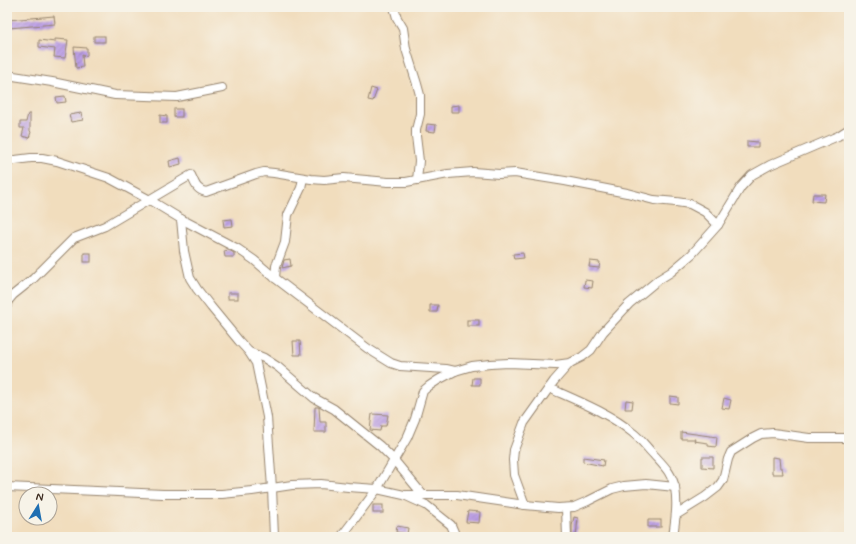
<svg xmlns="http://www.w3.org/2000/svg" width="856" height="544" font-family="Mynerve,sans-serif">
<style>
.building{fill:url(#building-hatch)}
.lines{fill:none;stroke-linecap:round;stroke-linejoin:round}
.street-casing{stroke:#96846e;stroke-width:10}
.street{stroke:#fff;stroke-width:8}
</style>
<defs>
<pattern id="building-hatch" width="6" height="6" patternUnits="userSpaceOnUse"><rect width="6" height="6" fill="#b99be5"/><path d="M-1 1l2-2M0 6l6-6M5 7l2-2" fill="none" stroke="#987fb9"/></pattern>
</defs>
<rect width="100%" height="100%" fill="#f7f3e8"/>
<filter id="ink" filterUnits="userSpaceOnUse"><feTurbulence type="fractalNoise" baseFrequency=".025" numOctaves="2"/><feDisplacementMap in="SourceGraphic" scale="8" xChannelSelector="R" yChannelSelector="G"/><feConvolveMatrix kernelMatrix="1 2 1 2 8 2 1 2 1" color-interpolation-filters="sRGB"/></filter>
<filter id="wash" filterUnits="userSpaceOnUse"><feTurbulence type="fractalNoise" baseFrequency=".012" numOctaves="4" result="noise"/><feDisplacementMap in="SourceGraphic" scale="16" xChannelSelector="R" yChannelSelector="G"/><feGaussianBlur stdDeviation="0.9" result="paint"/><feColorMatrix in="noise" values="0 0 0 0 0 0 0 0 0 0 0 0 0 0 0 0 0 1.4 0 .05"/><feComposite in="paint" operator="in"/></filter>
<g filter="url(#wash)">
<rect width="100%" height="100%" fill="#f1ddbd"/>
<g id="blocks">
<g class="building">
<path d="M54 16 55 24 9 28 8 20Z"/>
<rect x="94" y="36" width="11" height="6"/>
<path d="M55 39 68 40 65 58 54 57 55 49 39 47V40L55 42Z"/>
<path d="M74 47 87 48V56L82 55 83 67 76 68Z"/>
<path d="M371 88 377 90 373 101 368 100Z"/>
<path d="M65 96 66 102 57 103 56 97Z"/>
<path d="M459 105V112H451V106Z"/>
<rect x="174" y="109" width="8" height="8"/>
<path d="M81 113 83 120 71 122 69 115Z"/>
<path d="M28 114H30V131L31 132 29 138 22 136 24 128H20V122H26Z"/>
<path d="M160 115 167 116V123H160Z"/>
<path d="M427 124 436 125 435 132 426 131Z"/>
<path d="M747 141 758 142V147H747Z"/>
<path d="M180 158 181 164 170 167 169 161Z"/>
<path d="M813 194H825L824 202 812 201Z"/>
<path d="M232 219 233 226 224 227 223 220Z"/>
<path d="M229 250 234 253V257H225L224 251Z"/>
<rect x="84" y="253" width="7" height="9"/>
<path d="M523 253 524 258 514 259 513 254Z"/>
<path d="M290 259 291 266 282 268 284 260Z"/>
<path d="M590 261 600 262 599 268 589 267Z"/>
<path d="M585 280 593 281 592 288 584 287Z"/>
<rect x="228" y="293" width="10" height="6"/>
<path d="M430 305H438L437 312H430Z"/>
<rect x="467" y="320" width="12" height="6"/>
<path d="M293 341H300L301 355H294Z"/>
<path d="M473 378H480V385H472Z"/>
<path d="M670 396 678 397V404L670 403Z"/>
<path d="M724 398 731 400 729 409 722 408Z"/>
<path d="M626 400 633 401 632 409H625Z"/>
<path d="M315 407H319L320 422H326V432H314Z"/>
<path d="M372 414 388 415 386 426H381L380 431 370 430Z"/>
<path d="M681 432 717 437 716 447 708 446V443L694 441 695 439H681Z"/>
<path d="M583 457 604 460 603 466 583 462Z"/>
<path d="M702 457H713V468L702 467Z"/>
<path d="M772 457 779 458 780 468H782L783 474H772Z"/>
<rect x="373" y="505" width="10" height="8"/>
<path d="M468 511 480 512 479 523 466 522Z"/>
<path d="M574 517 578 518 576 537 572 536V526Z"/>
<rect x="648" y="520" width="13" height="7"/>
<path d="M397 526 408 528 407 534 396 532Z"/>
</g>
</g>
</g>
<g filter="url(#ink)">
<use href="#blocks" fill-opacity="0" stroke="#96846e" stroke-width="1"/>
<g class="lines">
<g class="street-casing">
<g id="street">
<path d="M394 7 397 18 403 28 406 49 417 84 420 95V114L416 130V136L419 161 417 180"/>
<path d="M7 75 52 82 115 95 177 97 222 88"/>
<path d="M7 161 31 158H42L57 161 109 178 148 199 181 219 238 249 254 260 275 278 367 348 391 363 400 366 446 369 455 371"/>
<path d="M181 219 184 251 190 278 197 289 211 307 239 341 249 352 256 363 267 417 272 488 274 537"/>
<path d="M275 278 276 266 285 242 288 215 301 188 303 178"/>
<path d="M7 305 8 301 13 295 33 279 74 238 105 226 191 175C195 183 196 190 206 192L256 174 264 172 274 173 311 179 324 180 344 178 388 182H406L448 174 473 172 499 174 515 173 565 181 627 193 654 200 676 202 690 204 705 212 718 225"/>
<path d="M249 352 264 358 278 367 314 398 334 409 380 446 394 460 423 495"/>
<path d="M549 388C578 401 609 413 633 433 641 439 647 448 654 455 664 466 672 473 675 488 678 505 675 521 673 537"/>
<path d="M7 487 163 494H222L252 491 292 485 321 484 348 487 377 489 404 495 426 505 451 525 454 532 455 537"/>
<path d="M407 495H457L525 505 558 508 574 507 588 501 612 489 624 486 646 484 675 487"/>
<path d="M525 505 514 475 513 460 514 450 524 423 554 381 570 363"/>
<path d="M566 508 567 537"/>
<path d="M676 515 705 497 718 487 723 480 728 459 731 452 753 438 761 434 773 433 809 438H849"/>
<path d="M341 537 351 524 377 489 407 438 415 419 423 391 429 386 438 380 455 371 472 366 490 364 509 363 555 365 570 363 582 357 591 350 603 332 629 304 658 280 671 272 692 254 718 225 741 187 752 175 770 165 838 136 849 129"/>
</g>
</g>
<use href="#street" class="street"/>
</g>
</g>
<rect width="856" height="544" fill="none" stroke="#f7f3e8" stroke-width="24"/>
<g transform="translate(38 506) rotate(11)"><circle r="19" fill="#f7f3e8" stroke="#aca397"/>
<path d="M0-3L7 15L0 10L-7 15Z" fill="#1f6fb2"/>
<text y="-6" font-size="11" font-weight="bold" text-anchor="middle" fill="#3b2a1e">N</text>
</g>
</svg>
